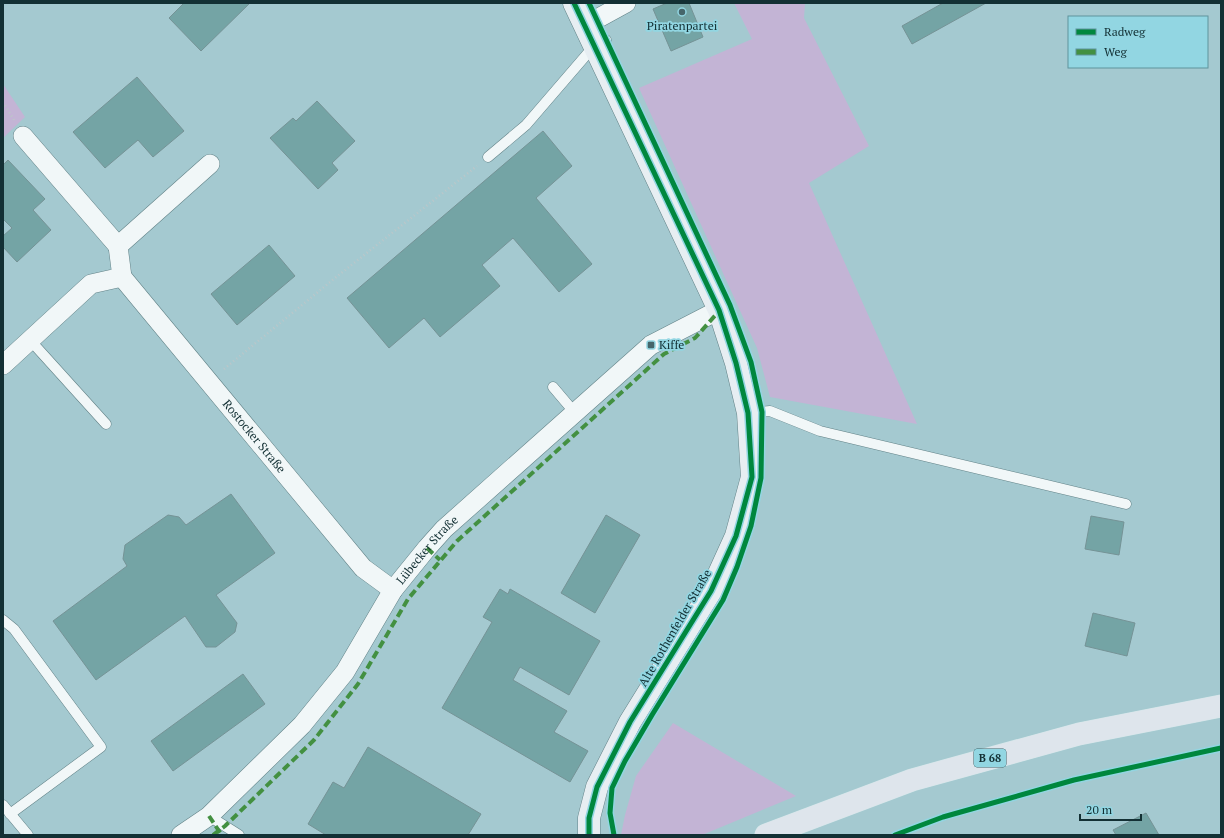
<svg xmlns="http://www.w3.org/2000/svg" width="1224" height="838" font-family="'PT Serif',serif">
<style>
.green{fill:#c3b4d5}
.building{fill:#74a4a5;stroke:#759396}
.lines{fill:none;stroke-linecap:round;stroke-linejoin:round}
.lane-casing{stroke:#628287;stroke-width:11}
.street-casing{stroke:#628287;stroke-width:20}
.secondary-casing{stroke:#628287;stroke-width:23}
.primary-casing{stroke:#d6e7ea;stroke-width:23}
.path{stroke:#bcc7c9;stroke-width:2.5;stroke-dasharray:1 3;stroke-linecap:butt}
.lane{stroke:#f1f7f8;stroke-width:10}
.street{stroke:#f1f7f8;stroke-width:19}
.secondary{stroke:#e7eef2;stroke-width:22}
.primary{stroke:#dee5ec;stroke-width:22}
.quiet{stroke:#439041;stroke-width:4;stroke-dasharray:8 4;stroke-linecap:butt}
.cycleway-casing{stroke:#92d6e2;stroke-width:8}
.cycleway{stroke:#00873e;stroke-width:5}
.poi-dot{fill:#46666b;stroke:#92d6e2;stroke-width:1.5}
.labels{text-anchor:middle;stroke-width:3.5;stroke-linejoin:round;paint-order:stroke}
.shield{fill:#92d6e2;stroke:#396268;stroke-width:1}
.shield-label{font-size:11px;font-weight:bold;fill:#133034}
.poi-label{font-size:12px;fill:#133034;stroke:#92d6e2}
.street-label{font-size:12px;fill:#133034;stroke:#92d6e2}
</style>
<rect width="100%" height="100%" fill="#a4c9d0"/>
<g class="green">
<path d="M734 3H805L804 18 869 146 809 183 917 424 770 397 757 348 639 88 752 39Z"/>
<path d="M3 84 25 117 3 138Z"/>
<path d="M673 723 796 796 702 835H621L625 815 636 776Z"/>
</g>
<g class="building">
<path d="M184 3H250L201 51 169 18Z"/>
<path d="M667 3H689L703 37 671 51 653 9Z"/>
<path d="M943 3H986L912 44 902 26Z"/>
<path d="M137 77 184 131 153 157 138 140 105 168 73 132Z"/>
<path d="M317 101 355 141 332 163 338 170 318 189 270 138 293 118 296 121Z"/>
<path d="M543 131 572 166 536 198 592 264 559 292 513 238 482 265 500 286 440 337 424 318 389 348 347 298Z"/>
<path d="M8 160 45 199 33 210 51 230 17 262 3 247V236L12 228 3 219V165Z"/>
<path d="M269 245 295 276 237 325 211 294Z"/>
<path d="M231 494 275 553 216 595 237 623 235 632 216 647H206L185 616 96 680 53 621 127 566 123 559 125 545 168 515 179 517 186 525Z"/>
<path d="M606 515 640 535 595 613 561 593Z"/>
<path d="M1091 516 1124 522 1119 555 1085 549Z"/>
<path d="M500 589 508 594 510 589 600 641 569 695 520 667 513 680 567 711 554 732 588 751 570 782 442 708 492 622 483 617Z"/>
<path d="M1093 613 1135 623 1127 656 1085 646Z"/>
<path d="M243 674 265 704 173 771 151 741Z"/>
<path d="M368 747 481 814 468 835H326L308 824 333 782 344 788Z"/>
<path d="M1146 813 1159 835H1116L1113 830Z"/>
</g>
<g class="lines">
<g class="lane-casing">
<g id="lane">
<path d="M488 157 526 125 594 46 606 40"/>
<path d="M30 340 106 424"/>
<path d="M553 387 575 413"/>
<path d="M748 413 770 411 820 431 1126 504"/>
<path d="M3 620 14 629 101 747 10 814"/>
<path d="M3 805 28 835"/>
<path d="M209 816 239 835"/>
</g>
</g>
<g class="street-casing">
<g id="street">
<path d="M584 26 626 3"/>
<path d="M23 136 118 246"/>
<path id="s1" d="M122 277 363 568 393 590"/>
<path d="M3 365 91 284 122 277 118 246 210 164"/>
<path id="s2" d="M181 835 209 816 302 725 345 672 393 590 427 548 444 529 651 345 719 310"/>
</g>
</g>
<g class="secondary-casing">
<path id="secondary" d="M574 3 719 310 736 363 748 413 752 477 736 536 711 591 630 722 597 787 589 818V835"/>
</g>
<g class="primary-casing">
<path id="primary" d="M766 835 912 780 1079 734 1221 706"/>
</g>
<g class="path">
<path d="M3 102 14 120"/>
<path d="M224 369 335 278 477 166"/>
</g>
<use href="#lane" class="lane"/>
<use href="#street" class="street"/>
<use href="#secondary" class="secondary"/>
<use href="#primary" class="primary"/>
<g class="quiet">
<path d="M427 548 440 560"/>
<path d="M209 816 221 834"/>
<path d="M213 835 225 826 314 740 358 684 408 599 457 541 664 354 695 338 721 309"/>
</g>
<g class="cycleway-casing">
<g id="cycleway">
<path d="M574 3 719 310 736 363 748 413 752 477 736 536 711 591 630 722 597 787 589 818V835"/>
<path d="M589 3 730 305 751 362 762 412 761 478 751 526 737 567 723 600 652 715 625 761 612 788 610 813 614 835"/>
<path d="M895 835 943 817 1074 780 1221 748"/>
</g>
</g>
<use href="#cycleway" class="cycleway"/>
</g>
<g class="poi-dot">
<circle cx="682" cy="12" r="4"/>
<rect x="647" y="341" width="8" height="8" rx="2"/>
</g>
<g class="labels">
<rect class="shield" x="974" y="749" width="32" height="18" rx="3"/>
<g class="shield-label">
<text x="990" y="762">B 68</text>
</g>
<g class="poi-label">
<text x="682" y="30">Piratenpartei</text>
<text x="659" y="349" text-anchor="start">Kiffe</text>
</g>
<g class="street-label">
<text dy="4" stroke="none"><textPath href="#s1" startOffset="207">Rostocker Straße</textPath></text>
<text dy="4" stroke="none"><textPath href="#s2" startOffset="380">Lübecker Straße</textPath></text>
<text transform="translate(675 628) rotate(-60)" y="4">Alte Rothenfelder Straße</text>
</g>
</g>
<rect width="1224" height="838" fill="none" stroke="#133034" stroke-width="8"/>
<rect x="1068" y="16" width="140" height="52" fill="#92d6e2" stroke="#5f949c"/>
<rect x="1076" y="29" width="20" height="6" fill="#00873e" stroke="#5f949c"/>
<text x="1104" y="36" font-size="12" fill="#133034">Radweg</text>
<rect x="1076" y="49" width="20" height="6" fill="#439041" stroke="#5f949c"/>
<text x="1104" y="56" font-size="12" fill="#133034">Weg</text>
<path d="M1080 814v6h61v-6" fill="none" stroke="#133034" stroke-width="2"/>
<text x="1086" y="814" font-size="12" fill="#133034" stroke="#92d6e2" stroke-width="3" paint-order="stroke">20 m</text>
</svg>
